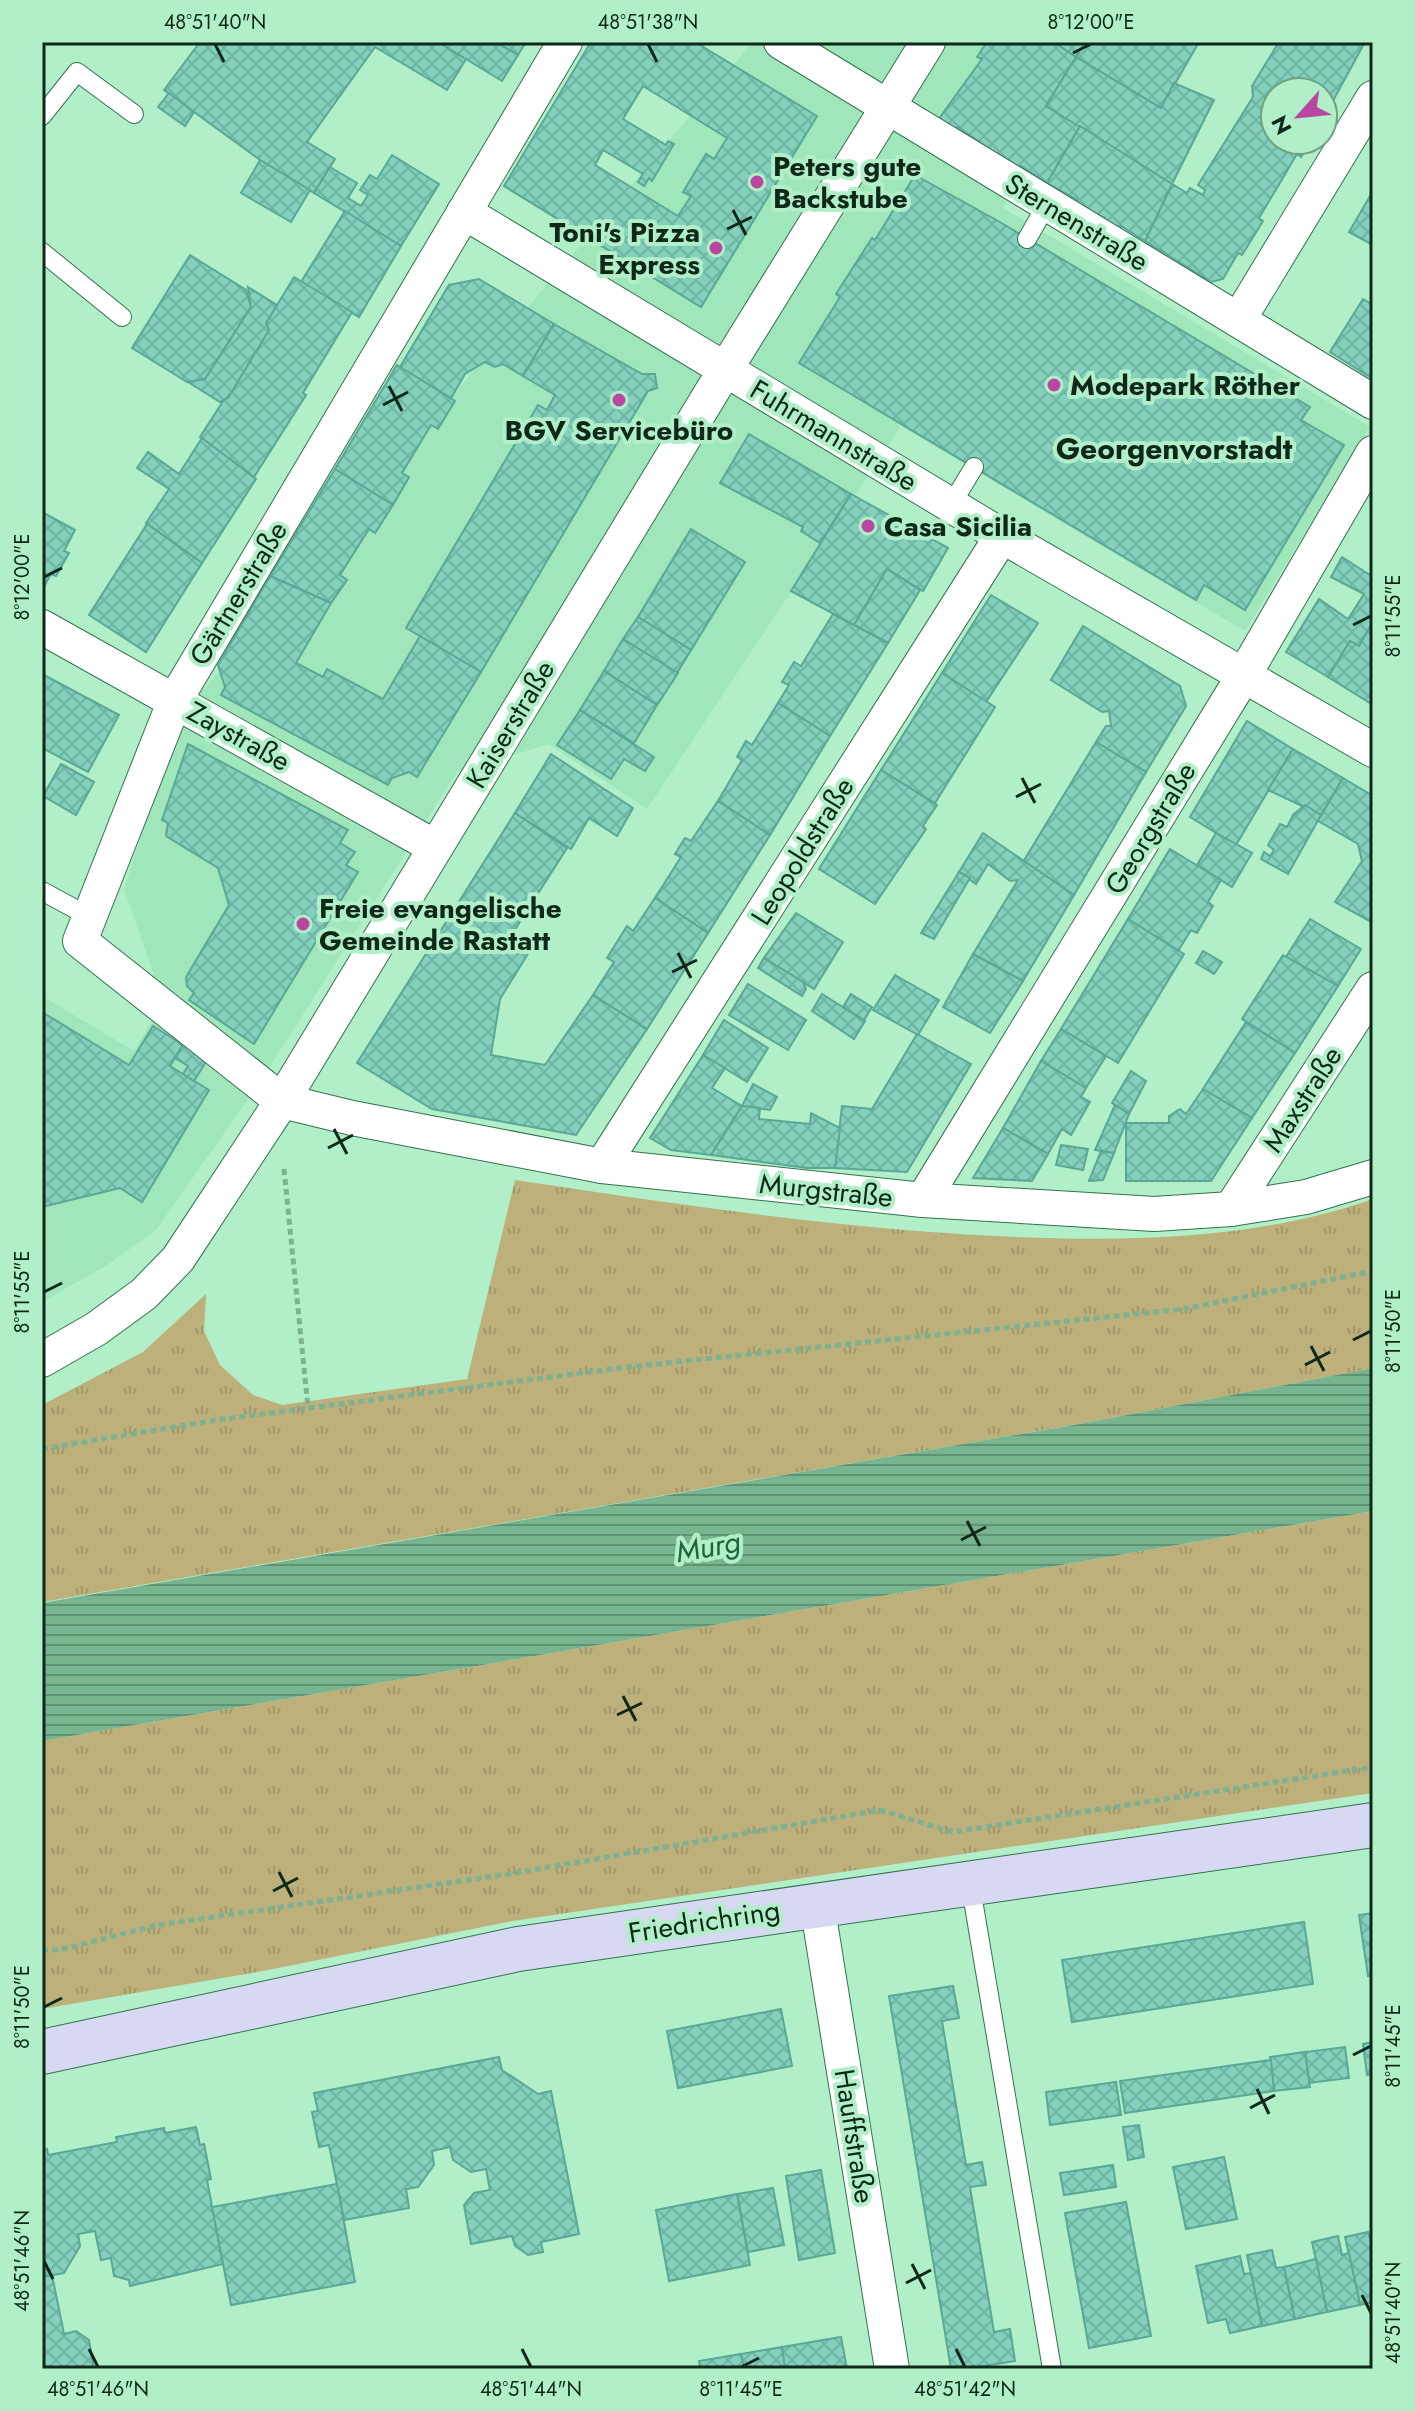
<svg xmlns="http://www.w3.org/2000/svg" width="1415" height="2411" font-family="Jost,sans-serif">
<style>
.built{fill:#9fe6ba}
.grass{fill:url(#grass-tufts)}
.water{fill:url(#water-rules)}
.building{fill:url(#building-cross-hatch);stroke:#59a896;stroke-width:2;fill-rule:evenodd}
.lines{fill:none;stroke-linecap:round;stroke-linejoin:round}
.lane-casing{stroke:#35714f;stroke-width:20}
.street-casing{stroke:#35714f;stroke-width:36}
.secondary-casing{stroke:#35714f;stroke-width:46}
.path{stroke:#7eb191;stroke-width:5;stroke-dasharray:6 4;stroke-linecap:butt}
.lane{stroke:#fff;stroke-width:18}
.street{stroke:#fff;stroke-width:34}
.secondary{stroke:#d6d9f1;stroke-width:44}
.ticks{fill:none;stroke:#0f281a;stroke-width:3}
.poi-dot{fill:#b947a2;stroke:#b0efc7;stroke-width:3}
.labels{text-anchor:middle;stroke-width:8;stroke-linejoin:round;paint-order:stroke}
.poi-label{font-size:28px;font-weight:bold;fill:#0f281a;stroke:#b0efc7;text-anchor:start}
.street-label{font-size:28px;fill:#0f281a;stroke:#b0efc7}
.neighbourhood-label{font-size:30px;font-weight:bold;fill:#0f281a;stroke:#b0efc7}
.water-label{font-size:30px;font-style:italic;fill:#216440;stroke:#b0efc7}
.neatline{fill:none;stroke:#0f281a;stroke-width:3}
.ticks-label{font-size:20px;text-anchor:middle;fill:#0f281a}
</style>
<defs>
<pattern id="grass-tufts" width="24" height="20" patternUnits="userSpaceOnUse" patternTransform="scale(2)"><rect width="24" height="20" fill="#bdb07b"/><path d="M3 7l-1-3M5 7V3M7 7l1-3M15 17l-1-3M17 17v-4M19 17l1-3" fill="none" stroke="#a1976a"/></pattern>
<pattern id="water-rules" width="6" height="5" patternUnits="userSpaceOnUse" patternTransform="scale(2)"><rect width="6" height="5" fill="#78b48f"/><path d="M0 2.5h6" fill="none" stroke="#619274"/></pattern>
<pattern id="building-cross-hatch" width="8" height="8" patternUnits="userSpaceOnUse" patternTransform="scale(2)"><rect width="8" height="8" fill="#83d1bd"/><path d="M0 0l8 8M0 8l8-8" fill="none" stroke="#70b3a2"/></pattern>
</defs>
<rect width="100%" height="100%" fill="#b0efc7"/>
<path class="built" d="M753 42H1107L1003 208 1370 427 1245 631 901 426 647 809 549 744 457 772 258 1085 156 1230 107 1265 42 1302V996L134 1051 163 1001 124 889 175 731 198 696Z"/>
<g class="grass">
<path d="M515 1180C675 1204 834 1228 996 1236 1121 1242 1253 1241 1373 1199V1368L1085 1423 42 1602V1405L143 1352 206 1294 204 1331 220 1365 253 1395 282 1405 467 1379Z"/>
<path d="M1373 1511V1793L513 1921 263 1971 42 2009V1741Z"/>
</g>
<path class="water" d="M1373 1368V1511L42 1741V1603L1085 1423Z"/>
<g class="building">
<path d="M200 42H438L466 59 447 90 375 47 307 142 335 159 314 193 260 160 164 90Z"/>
<path d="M438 42H496L518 55 502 81Z"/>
<path d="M496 42H526L518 55Z"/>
<path d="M591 42H695L817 116 701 307 504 186ZM643 86 727 138 714 159 706 154 683 192 691 196 678 216 595 165 603 150 643 174 638 182 644 186 649 178 652 181 674 144 668 141 666 145 623 119Z"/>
<path d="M987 42H1054L1076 57 1046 106 1080 126 1047 183 1021 166 1019 170 958 127 955 131 938 120 982 59 977 57Z"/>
<path d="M1054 42H1085L1076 57Z"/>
<path d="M1085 42H1199L1161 108 1076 57Z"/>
<path d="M1279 42H1365L1323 119V92H1275V140H1311L1301 157 1297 154 1259 218 1263 221 1242 255 1238 253 1223 279 1211 282 1145 241 1172 184 1187 193 1190 188 1203 195 1205 190 1198 185 1253 97 1252 86Z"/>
<path d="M1076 57 1161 108 1174 83 1214 100 1172 184 1046 106Z"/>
<path d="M169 93 194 112 185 126 158 107Z"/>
<path d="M1080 126 1172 184 1145 241 1121 226 1119 230 1103 221 1105 218 1075 204 1077 200 1047 183Z"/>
<path d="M392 155 439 184 401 246 314 193 330 167 357 183 348 198 361 206 368 195 360 190 370 175 377 179Z"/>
<path d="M260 160 310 190 291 222 241 193Z"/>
<path d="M915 175 998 221 1310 407 1301 420 1344 445 1245 610 1204 585 1196 600 799 363 840 297 836 294 872 238 875 240Z"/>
<path d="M1373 191V245L1349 232Z"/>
<path d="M345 211 401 246 359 317 301 282Z"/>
<path d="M190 255 246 290 251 307 205 379 187 382 132 348Z"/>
<path d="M294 277 352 312 303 393 306 395 254 477 200 437 269 330 266 323Z"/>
<path d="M479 279 554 324 523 376 503 364 495 367 485 362 465 374 451 398 400 367 449 285Z"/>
<path d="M248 287 277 305 266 323 269 330 228 398 220 402 188 382 205 379 251 307Z"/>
<path d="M1363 299 1373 305V379L1330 352Z"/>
<path d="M554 324 642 374H655L657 388 648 391 481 672 406 628 538 405 547 410 555 395 523 376Z"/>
<path d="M397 365 455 401 438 429 431 425 402 473 409 477 393 505 335 469Z"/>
<path d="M749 434 851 494 820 543 801 531 803 527 720 483Z"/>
<path d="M202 438 256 479 202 563 146 523 169 489 137 468 148 452 179 474Z"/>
<path d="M335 469 393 505 375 533 369 529 340 575 347 580 331 603 270 576Z"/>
<path d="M851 494 948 548 923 591 887 569 854 625 791 591Z"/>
<path d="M42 512 75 530 64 551 69 553 56 576 51 574 42 590Z"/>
<path d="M147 524 202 563 146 652 89 615Z"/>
<path d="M691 529 745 562 691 650 638 617Z"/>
<path d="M1342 557 1373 577V622L1359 646 1350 641 1328 677 1286 652 1319 599 1348 619 1364 594 1331 577Z"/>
<path d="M887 569 920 590 888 643 854 625Z"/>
<path d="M270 576 331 603 296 663 323 677 327 669 383 699 420 636 481 672 417 777 409 772 392 778 388 785 221 695 225 687 218 665Z"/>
<path d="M991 595 1038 623 986 702 942 673Z"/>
<path d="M833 614 888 643 830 736 778 703 789 685 782 682 794 662 801 666Z"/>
<path d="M638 617 691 650 677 673 623 639Z"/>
<path d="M1083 626 1180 686 1186 706 1146 772 1096 742 1106 726H1111L1109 711 1102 712 1051 680Z"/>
<path d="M1369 629 1373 631V705L1328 677 1350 641 1359 646Z"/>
<path d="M623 639 678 673 657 705 604 671Z"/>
<path d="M604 671 657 705 634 743 580 710Z"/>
<path d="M942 673 995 707 935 803 881 770Z"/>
<path d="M42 674 119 715 88 772 42 748Z"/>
<path d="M778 703 830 736 770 835 718 801 742 760 737 757 746 741 752 745Z"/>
<path d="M580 710 654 757 645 771 624 759 611 779 557 745Z"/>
<path d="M1247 721 1293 749 1236 845 1190 817Z"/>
<path d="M1096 742 1146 772 1074 895 1023 862Z"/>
<path d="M188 744 348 830 340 843 355 852 346 865 358 872 254 1044 189 1000 194 993 187 986 186 977 229 905 218 868 166 836 168 823 162 820Z"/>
<path d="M1293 749 1343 778 1321 815 1268 790Z"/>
<path d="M551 754 633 808 617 836 589 818 571 849 515 813Z"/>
<path d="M61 764 94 782 76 815 43 796Z"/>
<path d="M881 770 937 805 923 826 926 829 875 904 819 869Z"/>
<path d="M1343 778 1373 796V923L1335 902 1362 861 1358 844 1318 821Z"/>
<path d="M718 801 770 835 708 933 655 898 681 857 675 854 685 838 691 841Z"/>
<path d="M1305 805 1321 815 1288 874 1261 859 1264 852 1270 856 1274 850 1268 845 1280 824 1287 827 1293 815Z"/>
<path d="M515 813 567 848 509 939 529 952 500 999 491 1055 545 1065 593 995 647 1029 576 1135 432 1109 357 1063Z"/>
<path d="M983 833 1074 895 1023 981 973 954 1018 880 1010 881 988 864 976 884 959 872Z"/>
<path d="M1216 833 1252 853 1232 887 1197 865Z"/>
<path d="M1170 849 1221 880 1208 902 1213 906 1197 933 1191 930 1178 951 1128 919Z"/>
<path d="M959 872 970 878 934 939 921 933Z"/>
<path d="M655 898 708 933 647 1029 593 995 614 962 607 958 627 926 633 931Z"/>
<path d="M796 913 843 942 814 989 764 958Z"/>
<path d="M1128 919 1184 954 1118 1063 1061 1029Z"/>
<path d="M1310 919 1361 949 1338 986 1286 957Z"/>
<path d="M1203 951 1222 962 1214 974 1196 963Z"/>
<path d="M973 954 1023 981 990 1033 943 1007Z"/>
<path d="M1283 955 1338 986 1295 1053 1242 1019Z"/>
<path d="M764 958 803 982 806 989 802 996 758 968Z"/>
<path d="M895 975 939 1000 918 1035 873 1010Z"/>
<path d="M748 984 806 1020 788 1050 729 1015Z"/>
<path d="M822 994 865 1021 854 1039 812 1011Z"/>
<path d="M851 994 872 1007 864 1020 843 1007Z"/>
<path d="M42 1012 129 1065 153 1026 183 1045 170 1066 209 1090 142 1202 120 1188 42 1207Z"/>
<path d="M724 1020 768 1048 747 1082 703 1055Z"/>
<path d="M1246 1022 1295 1053 1252 1118 1203 1089Z"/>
<path d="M1061 1029 1106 1056 1086 1088 1041 1061Z"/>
<path d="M917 1034 971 1064 907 1172 835 1168 842 1106 872 1109Z"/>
<path d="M183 1045 207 1060 194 1081 183 1074 188 1066 175 1058Z"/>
<path d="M703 1055 725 1068 712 1088 742 1106 711 1155 671 1150 650 1138Z"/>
<path d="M1041 1061 1086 1088 1081 1097 1090 1102 1071 1135 1062 1129 1048 1154 1003 1128Z"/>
<path d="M1131 1071 1146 1081 1129 1114 1112 1103Z"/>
<path d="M753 1084 777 1097 770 1110 742 1106Z"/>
<path d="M1203 1089 1252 1118 1211 1181H1126V1123H1169V1116L1180 1109 1186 1114Z"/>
<path d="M1115 1105 1129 1114 1114 1153 1095 1150Z"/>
<path d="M742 1106 760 1108 759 1119 810 1124 811 1113 840 1128 835 1168H807L711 1155Z"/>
<path d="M1003 1128 1048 1154 1032 1181 973 1178Z"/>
<path d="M1061 1145 1088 1149 1083 1170 1056 1165Z"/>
<path d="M1101 1151 1114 1153 1103 1180 1089 1181Z"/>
<path d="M1373 1913V1975L1368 1976 1359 1915Z"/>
<path d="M1304 1922 1313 1984 1072 2022 1062 1960Z"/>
<path d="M953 1986 959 2018 942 2021 966 2165 982 2162 986 2185 970 2187 994 2332 1010 2329 1015 2361 966 2369H951L889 1996Z"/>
<path d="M781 2009 792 2066 678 2088 667 2031Z"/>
<path d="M1373 2042V2074L1367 2075 1363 2044Z"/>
<path d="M1345 2047 1349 2078 1309 2083 1305 2052Z"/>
<path d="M1305 2052 1310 2087 1274 2091 1270 2057Z"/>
<path d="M499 2057 502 2070 538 2094 551 2091 579 2234 541 2242 543 2252 528 2255 515 2246 512 2236 471 2244 464 2205 474 2193 490 2190 486 2169 471 2172 453 2160 450 2147 432 2151 434 2165 418 2187 406 2189 409 2208 344 2220 329 2145 319 2147 312 2112 318 2111 314 2093Z"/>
<path d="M1271 2060 1274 2091 1125 2113 1120 2081Z"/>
<path d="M1116 2082 1121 2115 1050 2125 1046 2092Z"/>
<path d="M1139 2125 1144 2157 1128 2160 1123 2127Z"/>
<path d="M196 2127 200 2145 204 2144 211 2179 207 2180 223 2264 130 2286 129 2280 114 2276 111 2258 101 2260 95 2231 78 2234 80 2246 64 2273 42 2277V2151L47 2149 48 2155 117 2142 116 2137 164 2128 165 2133Z"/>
<path d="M1224 2157 1237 2219 1186 2229 1173 2167Z"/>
<path d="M1113 2165 1116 2187 1064 2195 1060 2173Z"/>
<path d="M821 2170 835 2253 799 2260 786 2176Z"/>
<path d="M337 2184 355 2282 231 2305 212 2207Z"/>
<path d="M773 2188 784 2245 748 2252 737 2194Z"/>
<path d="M737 2194 750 2265 669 2281 656 2210Z"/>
<path d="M1126 2202 1151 2336 1089 2348 1065 2213Z"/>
<path d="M1368 2232 1373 2248V2302L1360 2305 1345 2237Z"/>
<path d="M1338 2236 1342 2255 1349 2253 1360 2305 1327 2312 1312 2242Z"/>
<path d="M1272 2250 1276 2268 1284 2267 1295 2319 1262 2326 1247 2255Z"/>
<path d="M1240 2256 1244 2274 1251 2273 1262 2326 1230 2333 1226 2319 1208 2323 1196 2266Z"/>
<path d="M1316 2259 1327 2312 1295 2319 1284 2267Z"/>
<path d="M52 2275 64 2334 76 2331 89 2340 94 2369H42V2277Z"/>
<path d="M841 2337 847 2369H785L782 2347Z"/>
<path d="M782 2347 785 2369H744L741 2354Z"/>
<path d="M741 2354 744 2369H700L699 2361Z"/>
</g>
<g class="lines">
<g class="lane-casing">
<g id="lane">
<path d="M42 116 77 72 134 114"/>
<path d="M1027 239 1047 204"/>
<path d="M42 252 122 317"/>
<path d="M951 505 974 467"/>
<path d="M42 891 90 917"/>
<path d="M970 1882 1052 2369"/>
</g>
</g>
<g class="street-casing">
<g id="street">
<path d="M565 42 175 700 80 941 282 1101 352 1118 602 1166 923 1200 1154 1214 1231 1209 1306 1197 1373 1177"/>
<path d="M781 42 1373 402"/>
<path d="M464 212 1002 536 1373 750"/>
<path d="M1239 319 1373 98"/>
<path d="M42 627 435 847"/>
<path d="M602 1166 1002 536"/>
<path d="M923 1200 1244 675 1373 453"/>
<path d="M1231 1209 1373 989"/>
<path d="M42 1360 96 1329 144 1294 178 1259 282 1101 725 370 928 42"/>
<path d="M817 1904 892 2369"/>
</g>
</g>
<g class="secondary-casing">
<path id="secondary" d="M42 2052 518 1949 1373 1825"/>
</g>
<g class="path">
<path d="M284 1169 308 1408"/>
<path d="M42 1449 216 1420 628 1367 1184 1309 1373 1271"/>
<path d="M42 1950H59L158 1925 509 1874 880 1810 952 1832 1373 1767"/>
</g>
<use href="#lane" class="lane"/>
<use href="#street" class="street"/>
<use href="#secondary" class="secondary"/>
</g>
<path class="ticks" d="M215 44 224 62M648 44 657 62M1073 53 1091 44M733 210 746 235M727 229 752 217M389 386 402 411M383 405 408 392M44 577 62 568M1353 625 1371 616M1022 778 1035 803M1016 797 1041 784M678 953 691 978M672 972 697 960M334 1129 347 1154M328 1148 353 1135M44 1292 62 1283M1353 1340 1371 1331M1311 1346 1324 1371M1305 1365 1330 1352M967 1521 980 1546M961 1540 986 1527M623 1696 636 1721M617 1715 642 1703M279 1872 292 1897M273 1891 298 1878M44 2007 62 1998M1353 2055 1371 2046M1257 2089 1269 2114M1250 2108 1275 2095M44 2261 53 2279M912 2264 925 2289M906 2283 931 2270M1362 2295 1371 2313M89 2349 98 2367M522 2349 531 2367M956 2349 965 2367M741 2367 759 2358"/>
<g class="poi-dot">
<circle cx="757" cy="182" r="8"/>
<circle cx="716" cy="248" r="8"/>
<circle cx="1054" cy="385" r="8"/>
<circle cx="619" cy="400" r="8"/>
<circle cx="868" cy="526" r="8"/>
<circle cx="303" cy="924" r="8"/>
</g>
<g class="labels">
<g class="poi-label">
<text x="773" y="176">Peters gute<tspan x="773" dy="32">Backstube</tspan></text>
<text x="700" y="242" text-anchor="end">Toni's Pizza<tspan x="700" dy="32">Express</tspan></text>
<text x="1070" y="395">Modepark Röther</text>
<text x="619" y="440" text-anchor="middle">BGV Servicebüro</text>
<text x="884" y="536">Casa Sicilia</text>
<text x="319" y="918">Freie evangelische<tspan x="319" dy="32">Gemeinde Rastatt</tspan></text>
</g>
<g class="street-label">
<text transform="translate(1077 222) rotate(31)" y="10">Sternenstraße</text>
<text transform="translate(834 435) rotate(31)" y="10">Fuhrmannstraße</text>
<text transform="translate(238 593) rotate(-59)" y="10">Gärtnerstraße</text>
<text transform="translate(510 724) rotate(-59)" y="10">Kaiserstraße</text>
<text transform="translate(239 736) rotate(29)" y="10">Zaystraße</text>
<text transform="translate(1150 828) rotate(-59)" y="10">Georgstraße</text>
<text transform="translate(802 851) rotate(-58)" y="10">Leopoldstraße</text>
<text transform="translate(1302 1099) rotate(-57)" y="10">Maxstraße</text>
<text transform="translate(826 1190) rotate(6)" y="10">Murgstraße</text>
<text transform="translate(704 1921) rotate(-9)" y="10">Friedrichring</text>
<text transform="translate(855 2136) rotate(81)" y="10">Hauffstraße</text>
</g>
<g class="neighbourhood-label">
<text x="1174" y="459">Georgenvorstadt</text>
</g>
<g class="water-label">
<text transform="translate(708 1547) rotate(-10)" y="10">Murg</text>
</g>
</g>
<rect width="1415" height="2411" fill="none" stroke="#b0efc7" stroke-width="88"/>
<g transform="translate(1299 116) rotate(243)"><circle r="38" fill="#b0efc7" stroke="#709f82" stroke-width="2"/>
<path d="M0-6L14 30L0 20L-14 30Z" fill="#b947a2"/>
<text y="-12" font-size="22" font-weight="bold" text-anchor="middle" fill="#0f281a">N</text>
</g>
<rect x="44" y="44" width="1327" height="2323" class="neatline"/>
<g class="ticks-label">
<text x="215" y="29">48°51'40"N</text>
<text x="648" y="29">48°51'38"N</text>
<text x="1091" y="29">8°12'00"E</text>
<text transform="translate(22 577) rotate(-90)" y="7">8°12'00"E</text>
<text transform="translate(1393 616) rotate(-90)" y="7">8°11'55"E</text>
<text transform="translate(22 1292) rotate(-90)" y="7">8°11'55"E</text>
<text transform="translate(1393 1331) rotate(-90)" y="7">8°11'50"E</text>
<text transform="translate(22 2007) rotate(-90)" y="7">8°11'50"E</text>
<text transform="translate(1393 2046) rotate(-90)" y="7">8°11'45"E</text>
<text transform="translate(22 2261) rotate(-90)" y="7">48°51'46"N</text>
<text transform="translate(1393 2313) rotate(-90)" y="7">48°51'40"N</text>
<text x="98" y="2396">48°51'46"N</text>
<text x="531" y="2396">48°51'44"N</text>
<text x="741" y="2396">8°11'45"E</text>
<text x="965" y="2396">48°51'42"N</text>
</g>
</svg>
